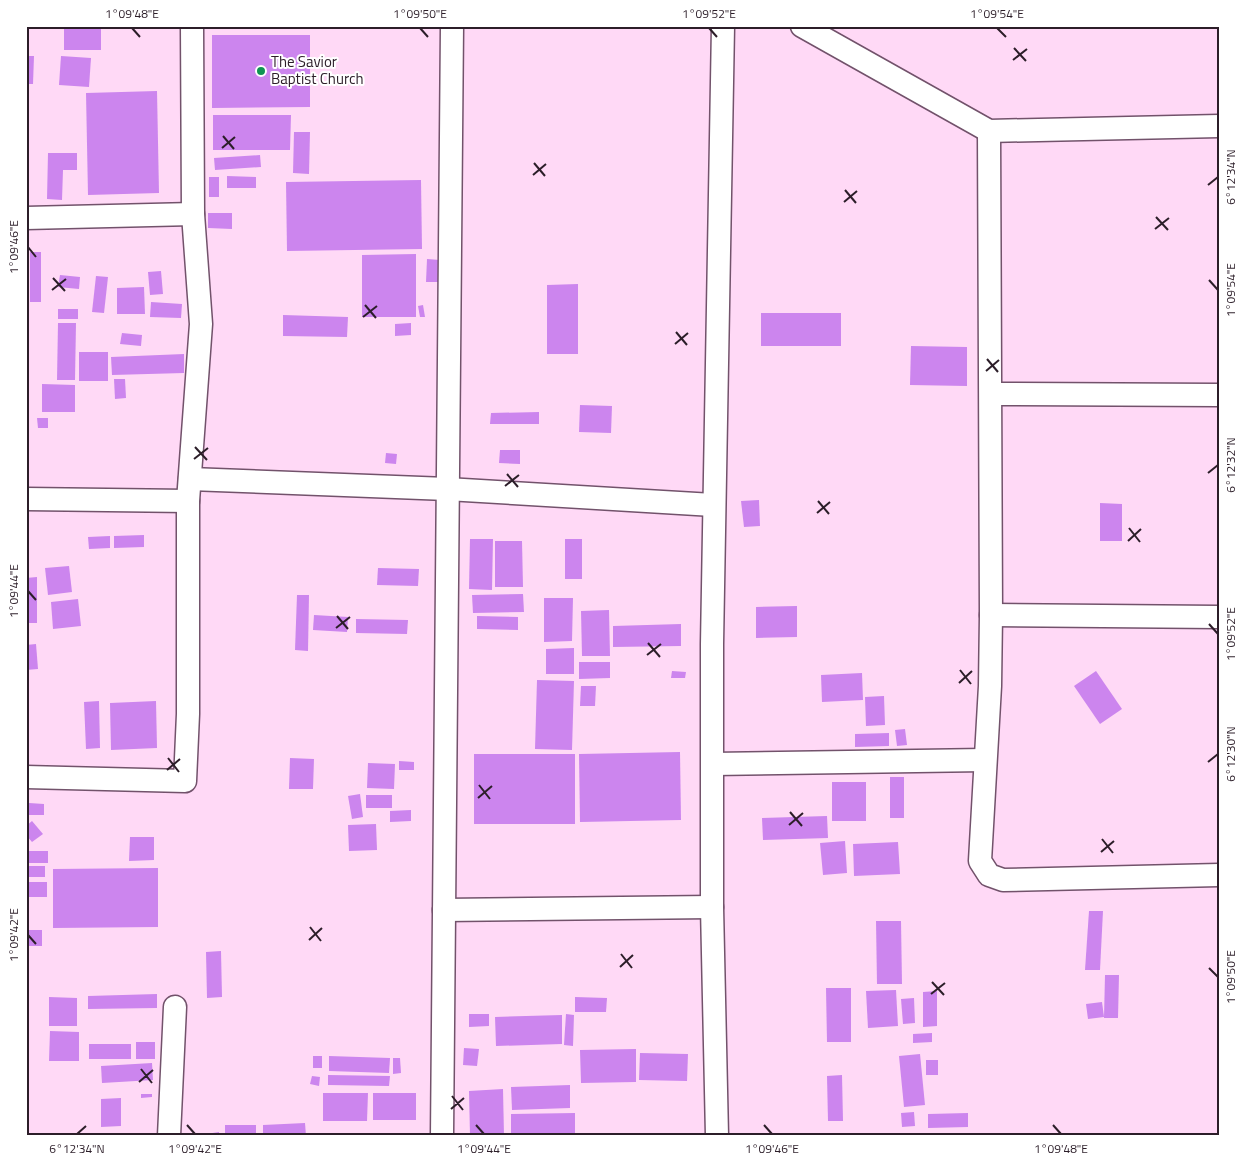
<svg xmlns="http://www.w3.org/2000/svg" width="1245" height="1162" font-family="'Titillium Web',sans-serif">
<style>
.building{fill:#cc85ee}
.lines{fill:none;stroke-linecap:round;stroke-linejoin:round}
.street-casing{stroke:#72526b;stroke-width:25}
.street{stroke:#fff;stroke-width:22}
.ticks{fill:none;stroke:#2c1e29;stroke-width:2}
.poi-dot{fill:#0f9453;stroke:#fff;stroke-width:2}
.labels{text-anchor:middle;stroke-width:4;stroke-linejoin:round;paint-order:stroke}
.poi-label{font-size:15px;fill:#2c1e29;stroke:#fff;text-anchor:start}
.neatline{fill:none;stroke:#2c1e29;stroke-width:2}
.ticks-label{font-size:12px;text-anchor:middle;fill:#2c1e29}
</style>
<rect width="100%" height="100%" fill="#ffd9f6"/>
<g class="building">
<rect x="64" y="26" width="37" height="24"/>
<path d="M212 35H310V107L212 108Z"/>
<path d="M26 56H34L33 84H26Z"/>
<path d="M61 56 91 58 89 87 59 85Z"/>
<path d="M157 91 159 193 88 195 86 93Z"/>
<path d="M213 115H291L290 150H213Z"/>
<path d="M294 132H310L309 174 293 173Z"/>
<path d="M48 153H77V170H63L62 200 47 199Z"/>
<path d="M260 155 261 167 215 170 214 158Z"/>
<path d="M227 176 256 177V188H227Z"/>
<rect x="209" y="177" width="10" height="20"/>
<path d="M421 180 422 249 287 251 286 182Z"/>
<path d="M208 213H232V229L208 228Z"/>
<rect x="30" y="252" width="11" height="50"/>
<path d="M416 254V317H362V255Z"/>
<path d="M427 259 440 260 439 282H426Z"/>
<path d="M161 271 163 294 150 295 148 272Z"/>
<path d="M60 275 80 277 79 289 58 287Z"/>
<path d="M96 276 108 277 104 313 92 312Z"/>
<path d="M578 284V354H547V285Z"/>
<path d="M144 287 145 314H117V288Z"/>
<path d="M151 302 182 304 181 318 150 317Z"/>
<path d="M423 305 425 317H420L418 306Z"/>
<rect x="58" y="309" width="20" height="10"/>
<rect x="761" y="313" width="80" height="33"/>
<path d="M283 315 348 317 347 337 283 336Z"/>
<path d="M58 323H76L75 380H57Z"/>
<path d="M411 323V335L395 336V324Z"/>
<path d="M122 333 142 335 141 346 120 344Z"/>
<path d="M911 346 967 347V386L910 385Z"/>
<rect x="79" y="352" width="29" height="29"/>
<path d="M184 354V373L112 375 111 357Z"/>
<path d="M114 379H125L126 398 115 399Z"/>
<path d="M42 384 75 385V412H42Z"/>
<path d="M580 405 612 406 611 433 579 432Z"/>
<path d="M539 412V424H490L491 413Z"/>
<path d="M37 418H48V428H38Z"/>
<path d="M500 450H520V464L499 463Z"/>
<path d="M386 453 397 454 396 464 385 463Z"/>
<path d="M759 500 760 526 744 527 741 501Z"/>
<path d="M1100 503 1122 504V541H1100Z"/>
<path d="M144 535V547L114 548V536Z"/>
<path d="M110 536V548L89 549 88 537Z"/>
<path d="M470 539H493L492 590 469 589Z"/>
<rect x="565" y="539" width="17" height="40"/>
<path d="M495 541H522L523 587H495Z"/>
<path d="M69 566 72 592 48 595 45 568Z"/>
<path d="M378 568 419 569 418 586 377 585Z"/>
<path d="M37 577V623H26V578Z"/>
<path d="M523 594 524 612 473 613 472 595Z"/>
<path d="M297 595H309L308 651 295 650Z"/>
<path d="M544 598H573L572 641 544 642Z"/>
<path d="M78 599 81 626 53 629 51 602Z"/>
<path d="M797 606V637L756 638V607Z"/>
<path d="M609 610 610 656H582L581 611Z"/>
<path d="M314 615 348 617 347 632 313 630Z"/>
<path d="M477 616 518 617V630L477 629Z"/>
<path d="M356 619 408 620 407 634 356 633Z"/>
<path d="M681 624V646L613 647V626Z"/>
<path d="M36 644 38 669 26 670V645Z"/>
<path d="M574 648V674H546V649Z"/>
<path d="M579 662H610V678L579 679Z"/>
<path d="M672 671 686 672 685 678H671Z"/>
<path d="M1096 671 1122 709 1100 724 1074 686Z"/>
<path d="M862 673 863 700 822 702 821 675Z"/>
<path d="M537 680 574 681 572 750 535 749Z"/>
<path d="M581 686H596L595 706H580Z"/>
<path d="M884 696 885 725 866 726 865 697Z"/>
<path d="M99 701 100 748 86 749 84 702Z"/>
<path d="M156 701 157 748 111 750 110 703Z"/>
<path d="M905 729 907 745 897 746 895 730Z"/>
<path d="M889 733V746L855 747V734Z"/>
<path d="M680 752 681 820 580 822 579 754Z"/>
<rect x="474" y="754" width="101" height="70"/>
<path d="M290 758 314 759 313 789H289Z"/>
<path d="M399 761 414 762V770H399Z"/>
<path d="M368 763 395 764 394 789 367 788Z"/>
<rect x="890" y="777" width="14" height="41"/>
<rect x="832" y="782" width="34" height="39"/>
<path d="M360 794 363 817 352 819 348 796Z"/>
<rect x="366" y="795" width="26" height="13"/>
<path d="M29 803 44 804V815H29Z"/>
<path d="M411 810V821L390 822V811Z"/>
<path d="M827 816 828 838 763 840 762 818Z"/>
<path d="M32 821 43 834 32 842 26 835V826Z"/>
<path d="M376 824 377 850 349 851 348 825Z"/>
<path d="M130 837H154V860L129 861Z"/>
<path d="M845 841 847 873 823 875 820 843Z"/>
<path d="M898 842 900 874 854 876 853 844Z"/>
<rect x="26" y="851" width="22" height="12"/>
<rect x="26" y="866" width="19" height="11"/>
<path d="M158 868V927L53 928V869Z"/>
<rect x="26" y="882" width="21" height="15"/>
<path d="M1089 911H1103L1100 970H1085Z"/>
<path d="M876 921H901L902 984H877Z"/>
<rect x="26" y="930" width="16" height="16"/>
<path d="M221 951 222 997 207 998 206 952Z"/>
<path d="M1105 975H1119L1118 1018H1104Z"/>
<path d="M826 988H851V1042H827Z"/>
<path d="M896 990 898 1026 868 1028 866 991Z"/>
<path d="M937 991V1026L923 1027V992Z"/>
<path d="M157 994V1008L88 1009V996Z"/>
<path d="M49 997 77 998V1026H49Z"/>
<path d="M575 997 607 998 606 1012H575Z"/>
<path d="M914 998 915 1023 903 1024 901 999Z"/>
<path d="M1102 1002 1104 1017 1088 1019 1086 1004Z"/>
<path d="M469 1014H489V1026L469 1027Z"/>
<path d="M566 1014 574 1015 573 1046 564 1045Z"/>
<path d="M562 1015V1044L496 1046 495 1017Z"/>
<path d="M50 1031 79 1032V1061H49Z"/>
<path d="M932 1033V1042L913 1043V1034Z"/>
<rect x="136" y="1042" width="19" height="17"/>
<rect x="89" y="1044" width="42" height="15"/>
<path d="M464 1048 479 1049 477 1066 463 1065Z"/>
<path d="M636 1049V1082L581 1083 580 1050Z"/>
<path d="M640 1053 688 1054 687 1081 639 1080Z"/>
<path d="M920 1054 925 1105 904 1107 899 1056Z"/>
<rect x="313" y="1056" width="9" height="12"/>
<path d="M329 1056 390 1058 389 1073 329 1071Z"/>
<path d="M393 1058H400L401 1073 393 1074Z"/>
<rect x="926" y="1060" width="12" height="15"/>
<path d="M152 1063 153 1080 102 1083 101 1066Z"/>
<path d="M328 1075 390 1076 389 1086 328 1085Z"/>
<path d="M842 1075 843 1121H828L827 1076Z"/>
<path d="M312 1076 320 1077 319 1086 310 1084Z"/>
<path d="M570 1085V1108L512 1110 511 1087Z"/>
<path d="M503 1089 504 1136H470L469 1091Z"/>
<path d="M323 1093H368L367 1121H323Z"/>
<rect x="373" y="1093" width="43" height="27"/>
<path d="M141 1094H152V1097L141 1098Z"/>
<path d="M121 1098V1126L101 1127V1099Z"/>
<path d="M914 1112 915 1126 902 1127 901 1113Z"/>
<path d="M575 1113V1136H511V1114Z"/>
<path d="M968 1113V1127L928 1128V1114Z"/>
<path d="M305 1123 306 1136H263V1125Z"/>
<rect x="225" y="1125" width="31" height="11"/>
<path d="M219 1132V1136H207L206 1134Z"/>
</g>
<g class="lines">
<g class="street-casing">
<g id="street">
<path d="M802 26 989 131 1219 126"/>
<path d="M989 131 991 615 990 686 980 861 989 875 1003 880 1219 875"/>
<path d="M26 218 193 214"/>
<path d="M991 394 1219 395"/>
<path d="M190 479 447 489 713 505"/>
<path d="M26 499 188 501"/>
<path d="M991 615 1219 617"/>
<path d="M713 764 985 760"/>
<path d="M26 777 185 781 188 714V501L201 324 193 214 192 26"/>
<path d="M444 910 712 907"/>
<path d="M169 1136 175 1007"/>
<path d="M442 1136 452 26"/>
<path d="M717 1136 712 907V644L723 26"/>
</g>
</g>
<use href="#street" class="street"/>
</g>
<path class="ticks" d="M132 28 140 37M420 28 428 37M709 28 717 37M997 28 1006 37M1014 48 1026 61M1013 60 1027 49M223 136 234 149M222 148 235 137M534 163 545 176M533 175 546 164M1208 185 1218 177M845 190 856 203M844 202 857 191M1156 217 1168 230M1155 229 1169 218M28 247 36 257M53 278 65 291M1209 280 1218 290M52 290 66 279M365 305 376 318M363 317 377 306M676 332 687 345M675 344 688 333M987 359 998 372M986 371 999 360M195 447 207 460M194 459 208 448M1208 473 1218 465M507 474 518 487M505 486 519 475M818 501 829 514M817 513 830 502M1129 528 1140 542M1128 541 1141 529M28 591 36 600M337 616 348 629M1209 624 1218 634M336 628 350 617M648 643 660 657M647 655 661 644M960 670 971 684M959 683 972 671M168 758 179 772M1208 762 1218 754M167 770 180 759M479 785 490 799M478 798 492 786M790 812 802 826M789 825 803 813M1102 839 1113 853M1101 852 1114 841M310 927 321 941M28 935 36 944M309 940 322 928M621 954 632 968M620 967 633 955M1209 968 1218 977M932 982 944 995M931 994 945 983M141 1069 152 1083M139 1082 153 1070M452 1096 463 1110M451 1109 464 1098M187 1125 195 1134M476 1125 484 1134M764 1125 772 1134M1053 1125 1061 1134M77 1134 86 1126"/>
<circle class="poi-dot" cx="261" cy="71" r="5"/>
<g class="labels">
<g class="poi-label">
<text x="271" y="67">The Savior<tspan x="271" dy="17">Baptist Church</tspan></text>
</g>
</g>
<rect width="1245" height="1162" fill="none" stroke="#ffffff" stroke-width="55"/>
<rect x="28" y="28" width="1190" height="1106" class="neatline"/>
<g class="ticks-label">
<text x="132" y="18">1°09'48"E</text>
<text x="420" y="18">1°09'50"E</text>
<text x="709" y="18">1°09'52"E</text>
<text x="997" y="18">1°09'54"E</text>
<text transform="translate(1231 177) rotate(-90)" y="4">6°12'34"N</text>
<text transform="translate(14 247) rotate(-90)" y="4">1°09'46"E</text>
<text transform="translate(1231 290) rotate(-90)" y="4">1°09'54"E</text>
<text transform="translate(1231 465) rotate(-90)" y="4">6°12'32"N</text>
<text transform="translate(14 591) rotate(-90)" y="4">1°09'44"E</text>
<text transform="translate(1231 634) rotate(-90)" y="4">1°09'52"E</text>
<text transform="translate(1231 754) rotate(-90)" y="4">6°12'30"N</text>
<text transform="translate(14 935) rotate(-90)" y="4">1°09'42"E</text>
<text transform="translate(1231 977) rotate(-90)" y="4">1°09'50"E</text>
<text x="77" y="1153">6°12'34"N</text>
<text x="195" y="1153">1°09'42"E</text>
<text x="484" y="1153">1°09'44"E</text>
<text x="772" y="1153">1°09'46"E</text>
<text x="1061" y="1153">1°09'48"E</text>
</g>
</svg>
